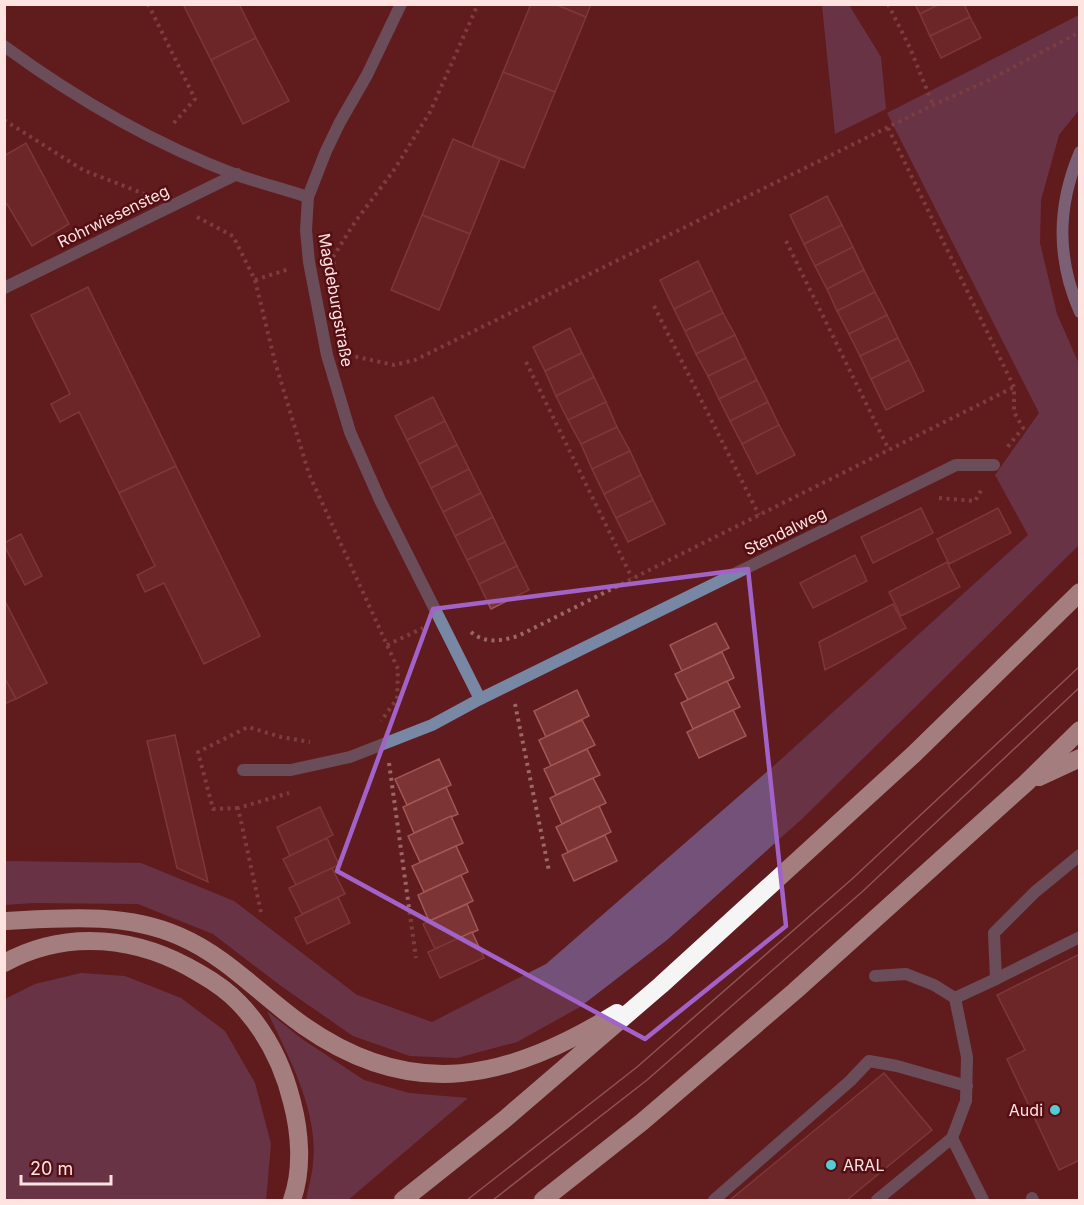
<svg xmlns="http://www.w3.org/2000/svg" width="1084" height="1205" font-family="Inter,sans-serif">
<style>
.green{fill:#735178}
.building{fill:#7c3434;stroke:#a35755;stroke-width:1.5}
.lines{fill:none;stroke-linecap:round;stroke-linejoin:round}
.path{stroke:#9c6768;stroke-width:4;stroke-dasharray:3 4.5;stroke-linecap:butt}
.lane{stroke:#7887a3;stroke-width:12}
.street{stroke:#7887a3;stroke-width:12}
.secondary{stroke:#9cb4e0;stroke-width:12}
.highway{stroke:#f5f5f5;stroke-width:18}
.tram{stroke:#c39898;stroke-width:1.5}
.marked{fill:none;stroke:#a263c9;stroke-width:4.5;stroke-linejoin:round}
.poi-dot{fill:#52ccd5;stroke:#540f14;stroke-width:2}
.labels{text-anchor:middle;stroke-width:5;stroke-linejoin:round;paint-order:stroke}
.street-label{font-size:16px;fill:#fee3e1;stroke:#540f14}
.poi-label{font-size:16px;fill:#fee3e1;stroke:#540f14;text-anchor:end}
</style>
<rect width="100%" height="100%" fill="#601b1e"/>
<g class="green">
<path d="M822 5H849L881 57 886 109 835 134Z"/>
<path d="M1079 15V110L1059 135 1041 200 1040 243 1057 314 1079 364V545L804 817 667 940 580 1007 517 1042 457 1058 410 1056 353 1036 281 986 213 934 138 904 33 903 5 905V861L141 863 234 901 357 995 432 1022 546 964 777 763 1028 535 995 475 1039 413 887 113Z"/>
<path d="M81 973 125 976 181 998 225 1031 255 1083 271 1144 266 1200H5V999L35 984Z"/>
<path d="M267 1011 302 1039 364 1080 409 1093 468 1098 348 1200H306C308 1189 312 1176 313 1164 319 1111 289 1058 267 1011Z"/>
</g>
<g class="building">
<path d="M183 4H239L256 38 211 60Z"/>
<path d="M531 4H555L586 17 555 92 503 72Z"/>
<path d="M555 4H591L586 17Z"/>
<path d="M915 4H940L920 14Z"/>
<path d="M940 4H964L970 17 930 36 920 14Z"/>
<path d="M970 17 981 38 941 58 930 36Z"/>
<path d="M256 38 289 101 243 124 211 60Z"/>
<path d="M503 72 555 92 524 168 472 147Z"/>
<path d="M453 139 500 159 470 234 422 215Z"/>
<path d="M26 143 69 224 32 246 7 204 4 206V156Z"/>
<path d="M827 196 842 225 804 244 790 215Z"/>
<path d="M422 215 470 234 439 310 391 290Z"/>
<path d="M842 225 853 247 815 266 804 244Z"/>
<path d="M853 247 864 270 827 289 815 266Z"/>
<path d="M698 261 712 290 674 309 660 280Z"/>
<path d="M864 270 875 292 837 311 827 289Z"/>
<path d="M88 287 176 466 119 493 79 412 60 422 51 404 70 394 31 315Z"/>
<path d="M712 290 723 313 685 331 674 309Z"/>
<path d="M875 292 887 315 849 334 837 311Z"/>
<path d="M723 313 735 335 696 354 685 331Z"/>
<path d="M887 315 898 338 860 356 849 334Z"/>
<path d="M570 328 582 353 545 371 533 347Z"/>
<path d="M735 335 746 358 708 376 696 354Z"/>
<path d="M898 338 909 360 871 379 860 356Z"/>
<path d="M582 353 594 377 556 396 545 371Z"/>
<path d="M746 358 757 380 719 399 708 376Z"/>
<path d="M909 360 924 391 886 410 871 379Z"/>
<path d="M594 377 606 402 568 420 556 396Z"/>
<path d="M757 380 768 402 730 421 719 399Z"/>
<path d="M433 397 445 421 407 440 395 416Z"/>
<path d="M606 402 617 427 581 444 568 420Z"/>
<path d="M768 402 779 425 742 444 730 421Z"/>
<path d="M445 421 457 445 419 464 407 440Z"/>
<path d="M779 425 795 455 757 474 742 444Z"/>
<path d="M617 427 630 451 592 469 581 444Z"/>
<path d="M457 445 469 469 431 488 419 464Z"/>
<path d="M630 451 641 475 604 494 592 469Z"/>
<path d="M176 466 260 636 204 664 164 583 145 592 137 575 155 566 119 493Z"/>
<path d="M469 469 481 493 443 512 431 488Z"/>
<path d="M641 475 653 500 616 518 604 494Z"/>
<path d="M481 493 493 517 455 536 443 512Z"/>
<path d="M653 500 665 524 628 542 616 518Z"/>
<path d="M921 508 933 533 873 563 861 537Z"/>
<path d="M998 508 1011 533 949 564 937 539Z"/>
<path d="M493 517 505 542 467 560 455 536Z"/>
<path d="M21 534 42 576 25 585 4 545V543Z"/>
<path d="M505 542 517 566 479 584 467 560Z"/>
<path d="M855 555 867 581 813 608 800 583Z"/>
<path d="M947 562 960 587 901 616 889 592Z"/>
<path d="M517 566 529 590 491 609 479 584Z"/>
<path d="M4 599 47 683 16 699 4 677Z"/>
<path d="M893 604 906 628 825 670 819 642Z"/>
<path d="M716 623 729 648 682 671 670 645Z"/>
<path d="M722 652 734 678 688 700 675 674Z"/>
<path d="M4 677 16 699 4 704Z"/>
<path d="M727 681 740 707 693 729 681 703Z"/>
<path d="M577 690 589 716 546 737 534 711Z"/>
<path d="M733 710 746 736 699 758 687 732Z"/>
<path d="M582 720 595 745 551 766 539 740Z"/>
<path d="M175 735 208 882 177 868 147 741Z"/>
<path d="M587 749 600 775 556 795 544 769Z"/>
<path d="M439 759 451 785 407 805 395 779Z"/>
<path d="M593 778 606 803 562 824 550 798Z"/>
<path d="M446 787 458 814 414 833 403 807Z"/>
<path d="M599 806 611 832 568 852 556 827Z"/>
<path d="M320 807 333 835 290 856 277 827Z"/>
<path d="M451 816 463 843 420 862 408 836Z"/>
<path d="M605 835 617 861 574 881 562 855Z"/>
<path d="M327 838 339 865 296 885 283 859Z"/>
<path d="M456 846 468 872 424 892 412 866Z"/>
<path d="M332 868 345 894 302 914 289 888Z"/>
<path d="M461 875 473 901 429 921 418 895Z"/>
<path d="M338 897 350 923 307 944 295 918Z"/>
<path d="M467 904 478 930 435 949 423 924Z"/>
<path d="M472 932 484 958 440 978 428 952Z"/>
<path d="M1080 954V1160L1059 1170 1007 1059 1025 1050 997 995Z"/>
<path d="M884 1073 932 1130 847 1200H730Z"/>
</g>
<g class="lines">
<g class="path">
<path d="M148 4 195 99 173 124"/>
<path d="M888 4 910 48 933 105"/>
<path d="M4 120 83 170 147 195"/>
<path d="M888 128 1014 387V412L1023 428 1005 450"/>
<path d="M197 217 233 236 255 280 275 362 309 474 398 669 397 699 381 721"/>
<path d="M786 241 889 450"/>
<path d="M335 272 333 257 355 222 394 170 430 112 478 4"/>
<path d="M255 280 289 269"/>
<path d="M654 306 759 515"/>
<path d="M348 355 394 365 415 360 933 105 985 82 1080 32"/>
<path d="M526 362 632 578"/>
<path d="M939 498 975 501 983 487"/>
<path d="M471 632C485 644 501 641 518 636L1014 387"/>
<path d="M387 645 423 628"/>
<path d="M515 704 549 871"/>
<path d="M389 763 416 958"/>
<path d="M238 808 213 809 198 752 248 727 281 737 310 742"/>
<path d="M261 912 238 808 289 793"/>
</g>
<g class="lane">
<path d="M4 288 237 174"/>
<path d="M875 976 906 974 934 985 955 998"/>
<path d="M996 979 1080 937"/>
<path d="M952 1138 966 1101 967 1057 955 998 996 979 994 933 1035 892 1080 855"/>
<path d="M714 1200 850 1081 869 1061 897 1066 967 1086"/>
<path d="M877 1200 952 1138 983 1200"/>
</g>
<g class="street">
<path d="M401 4 367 75 340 122 326 151 308 197 306 230 309 262 327 355 350 432 380 500 480 699"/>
<path d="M4 46C75 98 154 144 237 175 260 183 284 189 308 197"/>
<path d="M243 770H291L350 757 432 725 480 699 956 465H994"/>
<path d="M1032 1198 1033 1200"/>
</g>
<path class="secondary" d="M1080 152C1057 206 1056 258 1080 312"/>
<g class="highway">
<path d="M1039 777 1080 758"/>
<path d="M4 921C63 918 124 912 179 936 228 957 261 996 304 1026 414 1103 509 1079 617 1013"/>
<path d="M4 963C68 928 139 937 199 973 213 981 228 991 239 1003 266 1031 283 1065 292 1102 300 1132 303 1170 292 1200"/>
<path d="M403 1200 505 1119 661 985 913 755 1080 592"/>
<path d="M543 1200 642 1122 795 991 1026 783 1080 730"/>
</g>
<g class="tram">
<path d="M467 1200 637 1067 852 879 1080 666"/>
<path d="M493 1200 647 1080 863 891 1080 687"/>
</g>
</g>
<path d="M0 0H1084V1205H0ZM748 569 786 926 645 1039 337 871 433 609Z" fill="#601b1e" fill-opacity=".55" fill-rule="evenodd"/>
<path class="marked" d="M748 569 786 926 645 1039 337 871 433 609Z"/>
<g class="poi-dot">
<circle cx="1055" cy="1110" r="6"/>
<circle cx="831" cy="1165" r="6"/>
</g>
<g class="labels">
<g class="street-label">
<text transform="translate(113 216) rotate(-26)" y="6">Rohrwiesensteg</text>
<text transform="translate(336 300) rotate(80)" y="6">Magdeburgstraße</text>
<text transform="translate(785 531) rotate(-26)" y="6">Stendalweg</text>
</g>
<g class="poi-label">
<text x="1043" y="1116">Audi</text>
<text x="843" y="1171" text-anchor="start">ARAL</text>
</g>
</g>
<rect width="1084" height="1205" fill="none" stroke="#fee3e1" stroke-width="12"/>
<path d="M21 1175v9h90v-9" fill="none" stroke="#fee3e1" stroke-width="3"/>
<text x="30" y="1175" font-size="18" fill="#fee3e1" stroke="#540f14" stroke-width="4.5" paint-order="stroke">20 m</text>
</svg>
